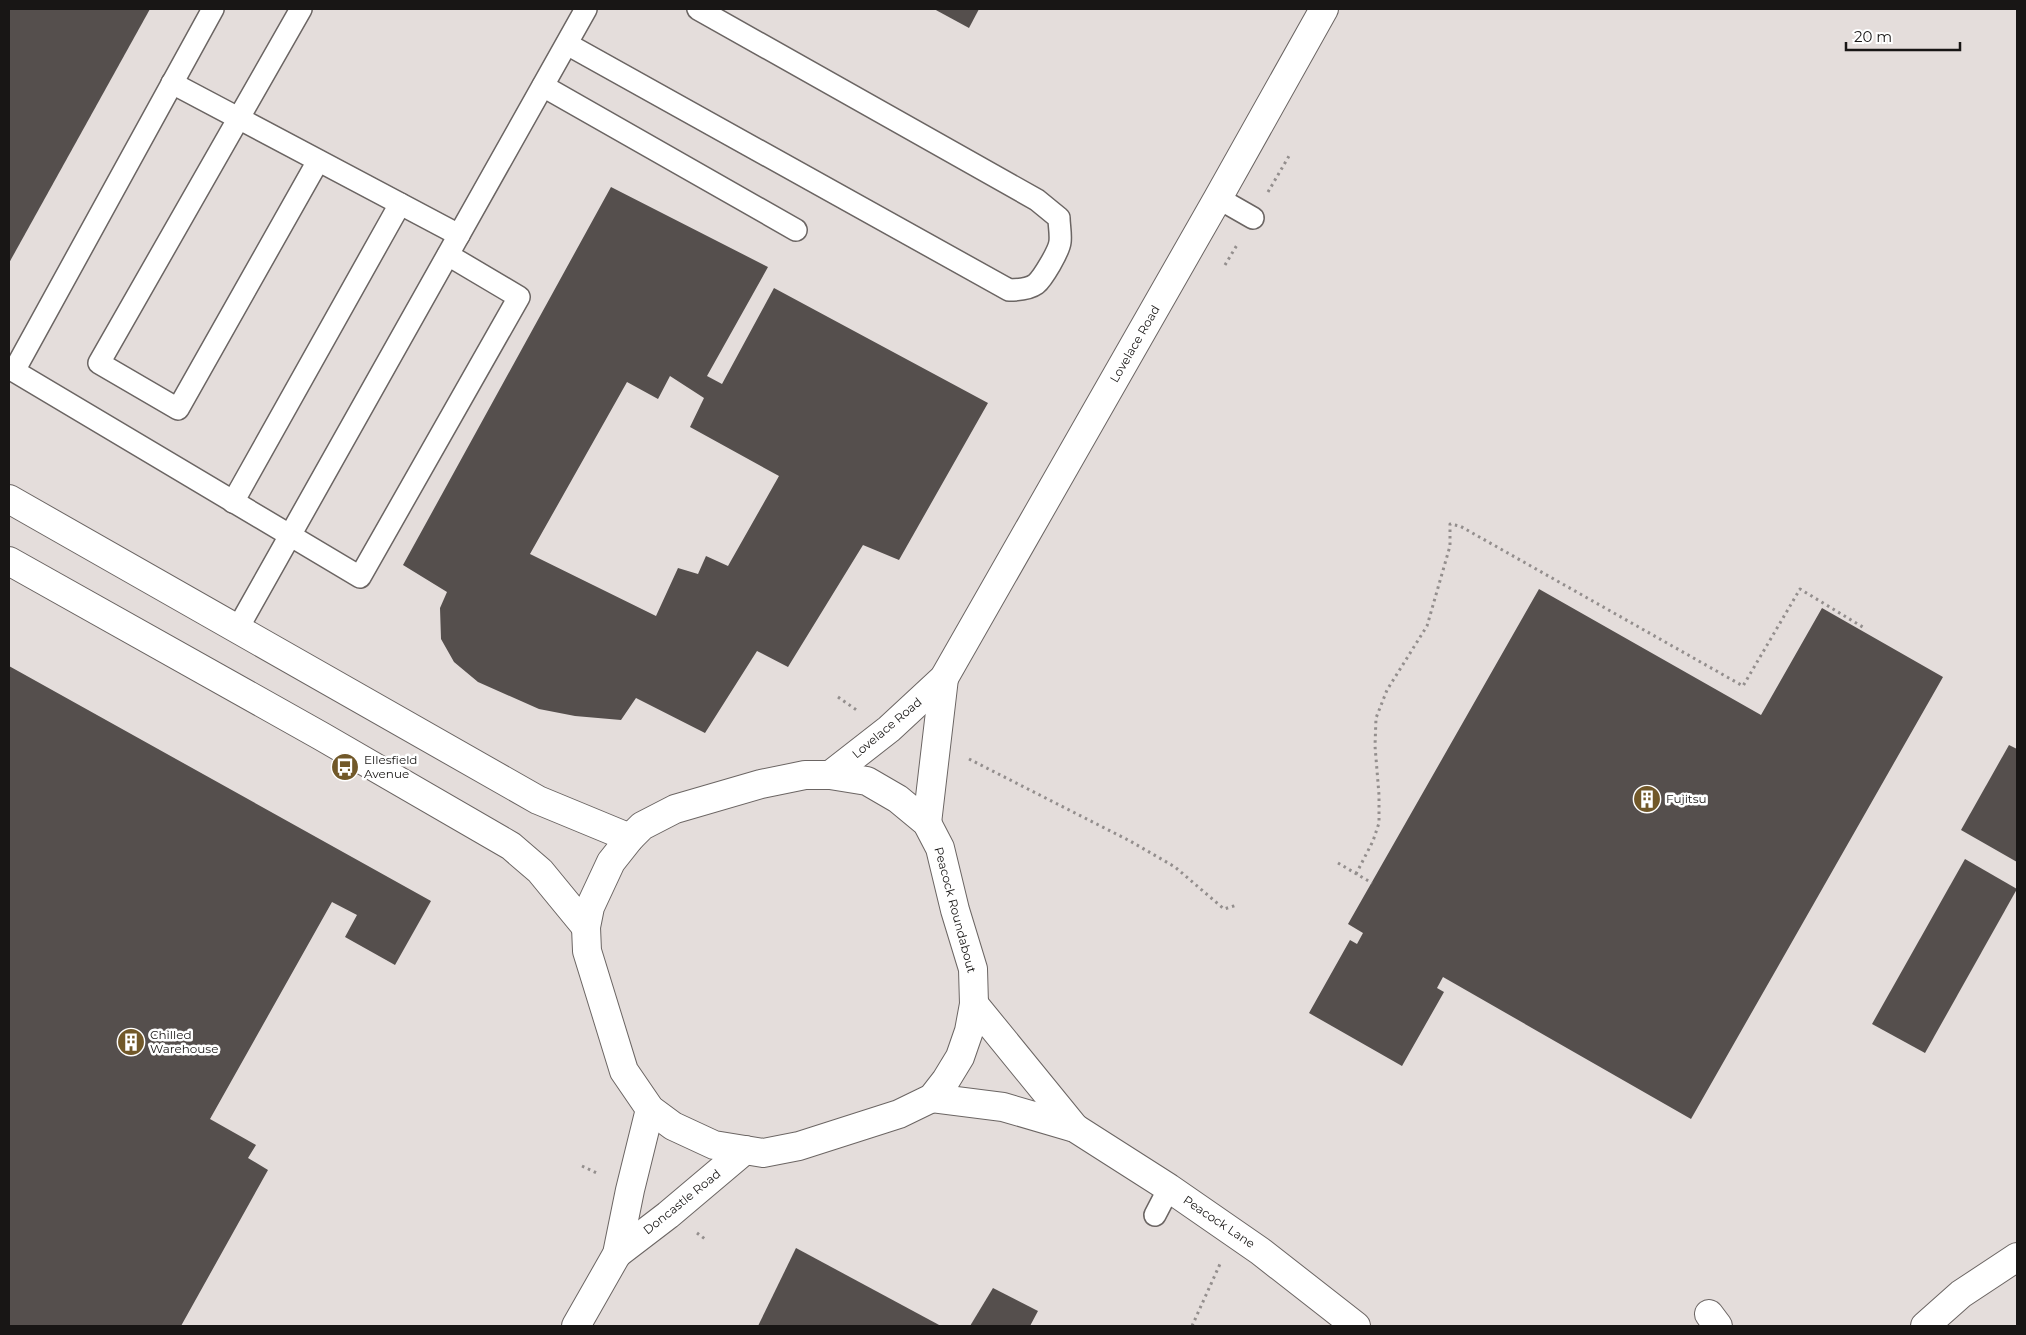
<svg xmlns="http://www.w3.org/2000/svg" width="2026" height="1335" font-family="Montserrat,sans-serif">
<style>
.building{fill:#554f4d;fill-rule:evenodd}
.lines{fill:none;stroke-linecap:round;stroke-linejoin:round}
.service-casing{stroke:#6b6563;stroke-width:24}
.minor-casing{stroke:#6b6563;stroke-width:30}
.tertiary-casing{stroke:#6b6563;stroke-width:30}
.path{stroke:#938e8d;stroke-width:3;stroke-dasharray:2.5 4;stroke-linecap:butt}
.service{stroke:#fff;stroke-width:21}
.minor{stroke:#fff;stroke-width:28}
.tertiary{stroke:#fff;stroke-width:28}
.labels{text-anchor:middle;stroke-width:5;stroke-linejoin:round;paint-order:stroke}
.street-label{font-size:12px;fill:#181615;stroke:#fff}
.poi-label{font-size:12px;fill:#181615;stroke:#fff;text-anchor:start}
</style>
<rect width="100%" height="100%" fill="#e4dddb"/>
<g class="building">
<path d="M9 9H150L9 263Z"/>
<path d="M934 9H979L969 28Z"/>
<path d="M611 187 768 267 707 376 722 384 774 288 988 403 899 560 863 545 788 667 757 651 705 733 636 698 621 720 575 716 539 709 478 682 454 662 441 639 440 608 447 592 403 565ZM670 376 704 398 690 427 779 476 728 566 706 556 698 574 678 568 656 616 530 554 627 382 658 399Z"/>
<path d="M1539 589 1761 715 1822 608 1943 677 1691 1119 1443 977 1437 988 1444 992 1402 1066 1309 1013 1350 940 1357 944 1363 933 1348 924Z"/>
<path d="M9 666 431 901 395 965 345 937 357 915 332 902 210 1119 256 1145 248 1158 268 1170 181 1326H9Z"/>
<path d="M2009 745 2017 749V862L1961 830Z"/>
<path d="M1965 859 2017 889 1925 1053 1872 1024Z"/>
<path d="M796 1248 941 1326H758Z"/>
<path d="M993 1288 1038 1311 1030 1326H970Z"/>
</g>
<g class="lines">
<g class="service-casing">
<g id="service">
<path d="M213 9 14 371 360 577 519 297 448 255"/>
<path d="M301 9 99 363 178 409 318 161"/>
<path d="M567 44 1009 290C1018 290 1029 289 1036 284 1043 278 1059 251 1060 242 1061 234 1059 225 1059 218L1037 200 698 9"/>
<path d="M172 83 459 235"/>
<path d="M543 86 796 230"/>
<path d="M1218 198 1253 218"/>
<path d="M233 502 400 204"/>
<path d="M238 628 586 9"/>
<path d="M1155 1215 1169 1188"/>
</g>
</g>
<g class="minor-casing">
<g id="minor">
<path d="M830 775 889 729 944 678 1218 198 1324 9"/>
<path d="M927 823 944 678"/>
<path d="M1709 1314 1718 1326"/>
<path d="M1925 1326 1961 1294 2017 1257"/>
</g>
</g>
<g class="tertiary-casing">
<g id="tertiary">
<path d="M9 499 538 800 630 838"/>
<path d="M9 561 321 736 511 846 540 871 586 927"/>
<path d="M805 775H830L867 781 898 799 927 823 940 848 955 910 973 969 974 1004 969 1031 960 1057 946 1080 932 1098 899 1114 799 1146 763 1153 714 1145 673 1126 650 1109 624 1071 587 951 586 927 590 907 611 862 630 838 642 826 675 809 761 784Z"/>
<path d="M974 1004 1075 1128"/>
<path d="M932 1098 1003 1107 1075 1128 1169 1188 1260 1251 1356 1326"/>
<path d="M617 1254 668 1215 745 1150"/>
<path d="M576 1326 617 1254 630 1190 650 1109"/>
</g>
</g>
<g class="path">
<path d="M1268 192 1289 156"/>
<path d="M1225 265 1237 245"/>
<path d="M838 697 858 711"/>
<path d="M969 759 1130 841 1175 867 1224 909 1237 905"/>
<path d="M1338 863 1372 883"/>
<path d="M1356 874 1373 841 1379 823V795L1375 746 1376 718 1387 690 1427 626 1450 546V524L1460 526 1743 686 1800 589 1866 629"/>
<path d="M582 1166 599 1174"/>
<path d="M697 1233 705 1239"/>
<path d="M1192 1326 1220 1264"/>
</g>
<use href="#service" class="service"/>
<use href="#minor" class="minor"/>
<use href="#tertiary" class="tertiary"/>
</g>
<defs>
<g id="bus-disc" transform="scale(1.4375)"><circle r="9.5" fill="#715829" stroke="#fff"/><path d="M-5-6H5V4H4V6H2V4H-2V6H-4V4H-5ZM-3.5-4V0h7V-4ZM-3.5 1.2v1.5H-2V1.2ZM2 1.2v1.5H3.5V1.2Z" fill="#fff"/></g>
<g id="building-disc" transform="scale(1.4375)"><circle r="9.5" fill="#715829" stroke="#fff"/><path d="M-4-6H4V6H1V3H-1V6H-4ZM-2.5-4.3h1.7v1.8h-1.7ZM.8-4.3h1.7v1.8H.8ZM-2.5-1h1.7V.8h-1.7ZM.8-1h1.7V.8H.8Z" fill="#fff"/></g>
</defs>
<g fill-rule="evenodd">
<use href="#bus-disc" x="345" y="767"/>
<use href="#building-disc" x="1647" y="799"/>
<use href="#building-disc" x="131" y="1042"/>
</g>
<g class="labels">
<g class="street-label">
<text transform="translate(1135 344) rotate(-60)" y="4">Lovelace Road</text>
<text transform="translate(887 728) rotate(-40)" y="4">Lovelace Road</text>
<text transform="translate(955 910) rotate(75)" y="4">Peacock Roundabout</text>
<text transform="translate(682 1202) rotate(-39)" y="4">Doncastle Road</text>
<text transform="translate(1219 1222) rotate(34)" y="4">Peacock Lane</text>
</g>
<g class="poi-label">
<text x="364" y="764">Ellesfield<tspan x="364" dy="14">Avenue</tspan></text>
<text x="1666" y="803">Fujitsu</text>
<text x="150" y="1039">Chilled<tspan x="150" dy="14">Warehouse</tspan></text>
</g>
</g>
<rect width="2026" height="1335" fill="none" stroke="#181615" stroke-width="20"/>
<path d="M1846 42v8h114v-8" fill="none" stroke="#181615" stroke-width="2.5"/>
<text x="1854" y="42" font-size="15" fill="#181615" stroke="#ffffff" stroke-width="4" paint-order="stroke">20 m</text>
</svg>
